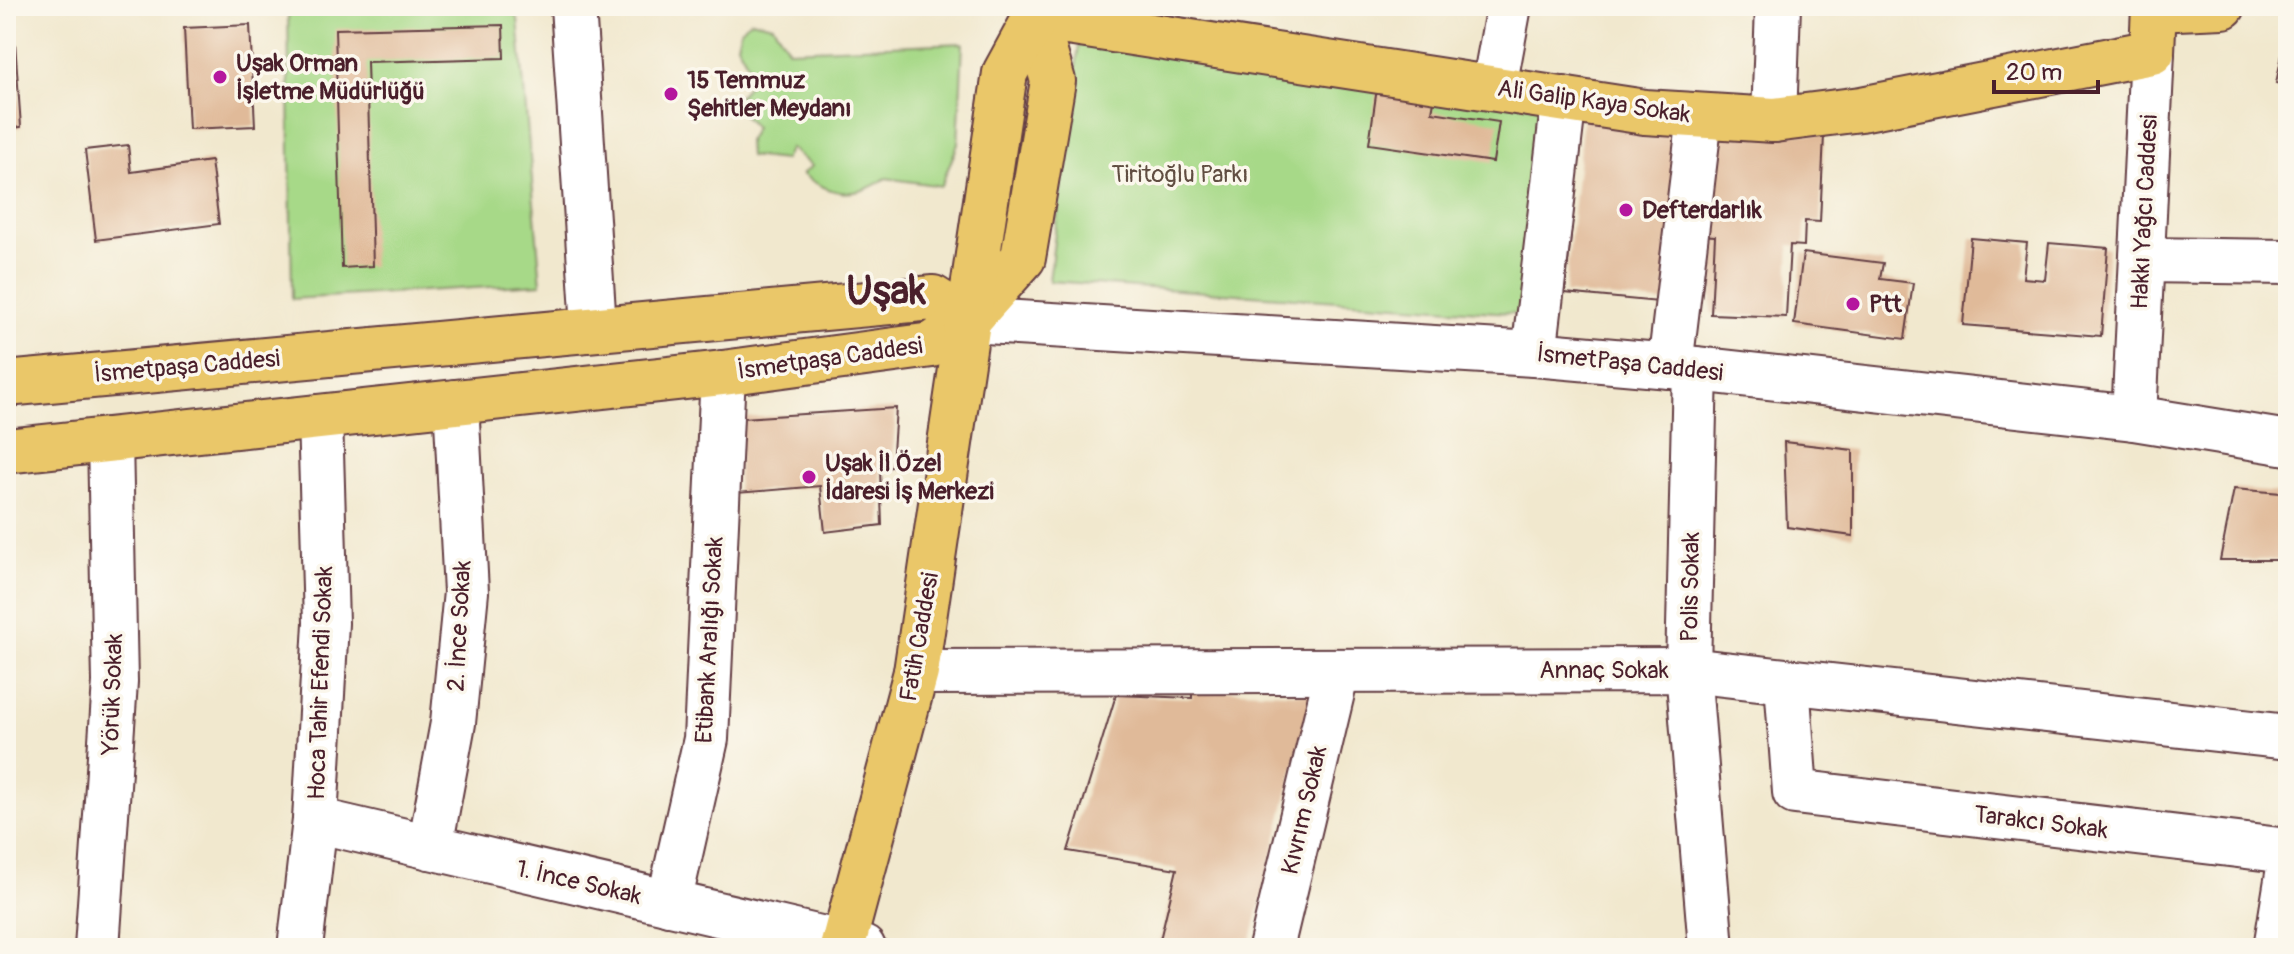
<svg xmlns="http://www.w3.org/2000/svg" width="2294" height="954" font-family="Pangolin,sans-serif">
<style>
.green{fill:#a7d988;stroke:#787c5a;stroke-width:2}
.building{fill:#e0ba99}
.lines{fill:none;stroke-linecap:round;stroke-linejoin:round}
.minor-casing{stroke:#633d43;stroke-width:48}
.major-casing{stroke:#633d43;stroke-width:48}
.minor{stroke:#fff;stroke-width:44}
.major{stroke:#eac769;stroke-width:44}
.poi-dot{fill:#b5179e;stroke:#fbf7ec;stroke-width:3}
.labels{text-anchor:middle;stroke-width:7;stroke-linejoin:round;paint-order:stroke}
.poi-label{font-size:24px;font-weight:bold;fill:#4a1f2b;stroke:#fbf7ec;text-anchor:start}
.street-label{font-size:24px;fill:#4a1f2b;stroke:#fbf7ec}
.park-label{font-size:24px;fill:#614e42;stroke:#fbf7ec}
.town-label{font-size:40px;font-weight:bold;fill:#4a1f2b;stroke:#fbf7ec}
</style>
<rect width="100%" height="100%" fill="#fbf7ec"/>
<filter id="ink" filterUnits="userSpaceOnUse"><feTurbulence type="fractalNoise" baseFrequency=".0125" numOctaves="2"/><feDisplacementMap in="SourceGraphic" scale="16" xChannelSelector="R" yChannelSelector="G"/><feConvolveMatrix kernelMatrix="1 2 1 2 8 2 1 2 1" color-interpolation-filters="sRGB"/></filter>
<filter id="wash" filterUnits="userSpaceOnUse"><feTurbulence type="fractalNoise" baseFrequency=".006" numOctaves="4" result="noise"/><feDisplacementMap in="SourceGraphic" scale="32" xChannelSelector="R" yChannelSelector="G"/><feGaussianBlur stdDeviation="1.8" result="paint"/><feColorMatrix in="noise" values="0 0 0 0 0 0 0 0 0 0 0 0 0 0 0 0 0 1.4 0 .05"/><feComposite in="paint" operator="in"/></filter>
<g filter="url(#wash)">
<rect width="100%" height="100%" fill="#f1e8ce"/>
<g class="green">
<path d="M288 6H507L518 19 541 284 292 299Z"/>
<path d="M751 20 773 25 789 50 963 43 958 144 941 186 886 178C854 200 832 196 802 174L812 166 790 148 784 160 749 156 748 140 755 128 732 104C758 74 756 80 737 44L741 29Z"/>
<path d="M1079 44 1553 108 1523 314 1049 281Z"/>
</g>
<g id="blocks">
<g class="building">
<path d="M6 14H13L21 127 6 129Z"/>
<path d="M250 25 255 126 189 129 184 28Z"/>
<path d="M503 25 504 58 367 62 373 266 342 268 335 29Z"/>
<path d="M2283 50H2288V86L2276 83Z"/>
<path d="M1377 88 1435 96 1432 112 1499 122 1493 162 1369 144Z"/>
<path d="M1583 118 1687 128 1669 303 1565 293Z"/>
<path d="M1705 129 1824 135 1820 222 1805 221 1804 246 1790 245 1786 317 1711 314 1715 236 1700 235Z"/>
<path d="M128 145 131 172 211 161 219 224 96 240 85 150Z"/>
<path d="M1971 238 2027 243 2023 278 2045 280 2049 243 2108 248 2101 336 1963 325Z"/>
<path d="M1803 253 1883 263 1880 279 1913 283 1905 339 1794 324Z"/>
<path d="M896 408 892 467 880 469 882 525 825 532 820 486 737 493 743 418Z"/>
<path d="M1784 442 1853 450V536L1787 527Z"/>
<path d="M2234 489 2281 493 2288 502V560H2220Z"/>
<path d="M1192 689 1312 694 1249 948H1158L1177 869 1068 851 1116 695 1192 698Z"/>
</g>
</g>
</g>
<g filter="url(#ink)">
<use href="#blocks" fill-opacity="0" stroke="#633d43" stroke-width="2"/>
<g class="lines">
<g class="minor-casing">
<g id="minor">
<path d="M573 6 594 327"/>
<path d="M1494 87 1509 6"/>
<path d="M1774 120 1778 6"/>
<path d="M2142 260 2288 262"/>
<path d="M968 320 1534 354 1670 366 2134 418 2288 443"/>
<path d="M1534 354 1564 99"/>
<path d="M1670 366 1700 116"/>
<path d="M1695 369 1688 670 1711 948"/>
<path d="M2134 418 2152 52"/>
<path d="M916 672 1688 670 2288 737"/>
<path d="M1787 682 1795 792 2288 851"/>
<path d="M315 820 863 948"/>
<path d="M430 847 453 723 466 592 456 402"/>
<path d="M669 903 706 739 723 373"/>
<path d="M97 948 115 682 110 440"/>
<path d="M300 948 315 820 326 623 320 417"/>
<path d="M1271 948 1337 672"/>
<path d="M2276 948 2288 874"/>
</g>
</g>
<g class="major-casing">
<g id="major">
<path d="M2154 9 2223 6"/>
<path d="M1035 18 1645 112 1774 120 1861 109 2152 52 2154 6"/>
<path d="M6 384 933 298 968 320"/>
<path d="M6 451 723 373 932 345 968 320 1023 258 1053 81 1035 18 1036 6"/>
<path d="M842 948 916 672 1005 73 1035 18"/>
</g>
</g>
<use href="#minor" class="minor"/>
<use href="#major" class="major"/>
</g>
</g>
<g class="poi-dot">
<circle cx="220" cy="77" r="8"/>
<circle cx="671" cy="94" r="8"/>
<circle cx="1626" cy="210" r="8"/>
<circle cx="1853" cy="304" r="8"/>
<circle cx="809" cy="477" r="8"/>
</g>
<g class="labels">
<g class="poi-label">
<text x="236" y="71">Uşak Orman<tspan x="236" dy="28">İşletme Müdürlüğü</tspan></text>
<text x="687" y="88">15 Temmuz<tspan x="687" dy="28">Şehitler Meydanı</tspan></text>
<text x="1642" y="218">Defterdarlık</text>
<text x="1869" y="312">Ptt</text>
<text x="825" y="471">Uşak İl Özel<tspan x="825" dy="28">İdaresi İş Merkezi</tspan></text>
</g>
<g class="street-label">
<text transform="translate(1594 101) rotate(8)" y="8">Ali Galip Kaya Sokak</text>
<text transform="translate(2144 212) rotate(-87)" y="8">Hakkı Yağcı Caddesi</text>
<text transform="translate(830 358) rotate(-8)" y="8">İsmetpaşa Caddesi</text>
<text transform="translate(1630 363) rotate(6)" y="8">İsmetPaşa Caddesi</text>
<text transform="translate(187 366) rotate(-5)" y="8">İsmetpaşa Caddesi</text>
<text transform="translate(1690 587) rotate(-89)" y="8">Polis Sokak</text>
<text transform="translate(459 626) rotate(-87)" y="8">2. İnce Sokak</text>
<text transform="translate(919 637) rotate(-80)" y="8">Fatih Caddesi</text>
<text transform="translate(709 640) rotate(-87)" y="8">Etibank Aralığı Sokak</text>
<text x="1604" y="678">Annaç Sokak</text>
<text transform="translate(320 683) rotate(-88)" y="8">Hoca Tahir Efendi Sokak</text>
<text transform="translate(112 694) rotate(-88)" y="8">Yörük Sokak</text>
<text transform="translate(1304 810) rotate(-77)" y="8">Kıvrım Sokak</text>
<text transform="translate(2041 822) rotate(7)" y="8">Tarakcı Sokak</text>
<text transform="translate(579 882) rotate(13)" y="8">1. İnce Sokak</text>
</g>
<g class="park-label">
<text x="1180" y="182">Tiritoğlu Parkı</text>
</g>
<g class="town-label">
<text x="886" y="304">Uşak</text>
</g>
</g>
<rect width="2294" height="954" fill="none" stroke="#fbf7ec" stroke-width="32"/>
<path d="M1994 80v12h104v-12" fill="none" stroke="#4a1f2b" stroke-width="4"/>
<text x="2006" y="80" font-size="24" fill="#4a1f2b" stroke="#fbf7ec" stroke-width="6" paint-order="stroke">20 m</text>
</svg>
